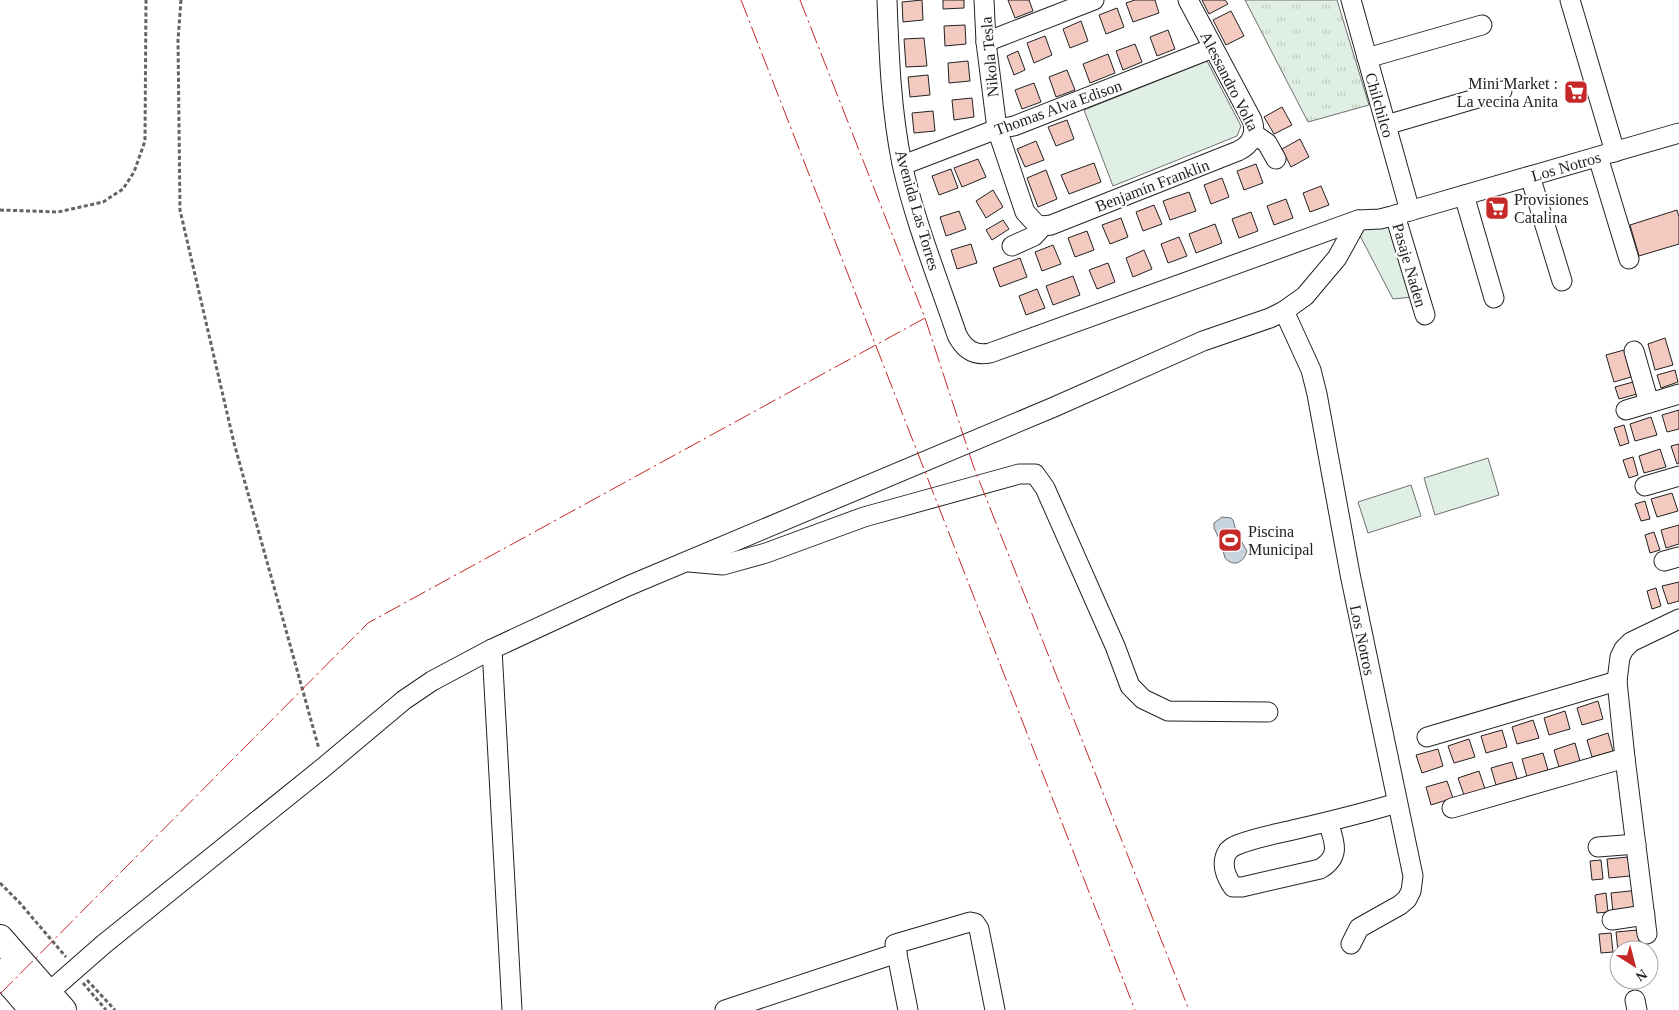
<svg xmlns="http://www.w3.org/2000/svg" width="1679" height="1010" font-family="'Times New Roman',serif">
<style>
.green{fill:#e0efe3;stroke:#6f6f6f}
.park{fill:url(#park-tufts);stroke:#6f6f6f}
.water{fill:#c7d3dd;stroke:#6f6f6f}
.building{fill:#f3c9c0;stroke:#222}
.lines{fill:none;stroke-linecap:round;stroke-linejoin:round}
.minor-casing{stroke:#222;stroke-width:21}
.highway-casing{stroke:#222;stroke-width:28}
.path{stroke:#646464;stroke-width:3;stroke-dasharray:4 2.5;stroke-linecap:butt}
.minor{stroke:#fff;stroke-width:19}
.highway{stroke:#fff;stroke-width:26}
.power{stroke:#c62828;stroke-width:1;stroke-dasharray:18 4 2.5 4;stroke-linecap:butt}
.labels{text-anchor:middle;stroke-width:4;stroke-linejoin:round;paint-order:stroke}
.street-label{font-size:16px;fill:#222;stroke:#fff}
.poi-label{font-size:16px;fill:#222;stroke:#fff;text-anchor:start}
</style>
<defs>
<pattern id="park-tufts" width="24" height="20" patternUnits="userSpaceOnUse" patternTransform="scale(1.25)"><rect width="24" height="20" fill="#e0efe3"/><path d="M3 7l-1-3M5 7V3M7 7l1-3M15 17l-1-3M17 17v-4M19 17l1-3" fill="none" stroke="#c0cdc2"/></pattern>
</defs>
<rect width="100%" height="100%" fill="#fff"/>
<g class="green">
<path d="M1207 61 1241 126 1237 136 1113 186 1084 110Z"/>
<path d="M1389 222 1413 297 1393 299 1356 228Z"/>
<path d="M1488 458 1499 495 1435 515 1424 478Z"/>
<path d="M1411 485 1421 516 1368 533 1358 502Z"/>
</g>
<path class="park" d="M1245 0H1337L1369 105 1308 122Z"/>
<path class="water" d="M1222 517 1231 518 1233 520 1237 534 1247 551C1244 562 1234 568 1225 558L1221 543 1214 528V523Z"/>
<g class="building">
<path d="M922 0 923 20 903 22 902 2Z"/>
<path d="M943 0H964V8L943 9Z"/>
<path d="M1008 0H1029L1033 11 1015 18Z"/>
<path d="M1135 0H1155L1159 13 1133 22 1126 3Z"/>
<path d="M1202 0H1225L1228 4 1209 14Z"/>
<path d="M1117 8 1124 27 1106 34 1099 15Z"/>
<path d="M1231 11 1244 36 1226 45 1213 20Z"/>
<path d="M1081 21 1088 41 1070 48 1063 29Z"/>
<path d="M965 25 966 44 945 46 944 26Z"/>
<path d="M1168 30 1175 49 1157 56 1150 37Z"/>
<path d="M1045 36 1052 55 1034 63 1027 43Z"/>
<path d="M924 38 927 66 906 67 904 39Z"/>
<path d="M1135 44 1142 62 1123 70 1116 51Z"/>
<path d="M1018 51 1025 70 1014 75 1007 56Z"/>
<path d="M1108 54 1115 73 1090 83 1083 64Z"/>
<path d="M968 61 970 81 949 83 948 63Z"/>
<path d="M1067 70 1075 90 1056 97 1049 77Z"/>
<path d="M928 75 930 95 910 97 908 77Z"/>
<path d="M1034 83 1041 102 1022 109 1015 90Z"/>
<path d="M972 98 974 117 954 120 952 100Z"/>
<path d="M1282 107 1292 125 1274 134 1264 117Z"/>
<path d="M933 111 935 131 914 133 912 113Z"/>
<path d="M1067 120 1074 139 1056 146 1048 127Z"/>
<path d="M1300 139 1309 157 1291 167 1282 149Z"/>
<path d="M1036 141 1044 160 1025 167 1017 149Z"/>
<path d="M978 159 986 177 962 187 954 168Z"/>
<path d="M1094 163 1101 182 1069 194 1061 175Z"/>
<path d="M1256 164 1263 183 1244 190 1237 171Z"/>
<path d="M951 169 958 188 939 195 932 176Z"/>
<path d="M1046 170 1057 199 1038 207 1027 178Z"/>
<path d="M1222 178 1229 197 1211 204 1204 185Z"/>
<path d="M1321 186 1329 205 1310 212 1303 193Z"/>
<path d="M993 190 1003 207 986 218 976 201Z"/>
<path d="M1189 192 1196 211 1170 220 1163 201Z"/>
<path d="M1286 199 1293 218 1274 225 1267 206Z"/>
<path d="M1154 205 1162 224 1143 231 1136 212Z"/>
<path d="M1677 210 1679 217V244L1639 256 1630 225Z"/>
<path d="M959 211 966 229 946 236 940 217Z"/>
<path d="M1251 212 1258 231 1239 238 1232 219Z"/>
<path d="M1121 218 1128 237 1110 244 1102 225Z"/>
<path d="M1003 220 1009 229 992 240 986 230Z"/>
<path d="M1215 224 1222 243 1196 253 1189 234Z"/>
<path d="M1087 231 1094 250 1075 257 1068 238Z"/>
<path d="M1179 237 1187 256 1168 263 1161 244Z"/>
<path d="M971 244 977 263 957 269 951 250Z"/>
<path d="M1053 245 1061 264 1042 271 1035 252Z"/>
<path d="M1144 250 1152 269 1133 277 1126 258Z"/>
<path d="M1020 258 1027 277 1000 287 993 268Z"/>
<path d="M1108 263 1115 282 1097 289 1089 270Z"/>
<path d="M1073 276 1080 295 1053 305 1046 286Z"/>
<path d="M1037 289 1045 308 1026 315 1019 296Z"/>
<path d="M1665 338 1673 365 1655 370 1648 344Z"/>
<path d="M1624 350 1631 377 1614 382 1606 355Z"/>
<path d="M1675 370 1678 382 1661 388 1657 375Z"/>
<path d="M1633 382 1637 394 1619 399 1615 387Z"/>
<path d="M1679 410V429L1667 432 1662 415Z"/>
<path d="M1651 417 1657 435 1635 441 1630 424Z"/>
<path d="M1624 425 1629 443 1620 446 1614 428Z"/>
<path d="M1679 444V463L1677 464 1671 446Z"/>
<path d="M1660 449 1666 467 1644 473 1639 456Z"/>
<path d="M1633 457 1638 475 1629 478 1623 460Z"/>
<path d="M1672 493 1678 511 1657 517 1651 499Z"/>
<path d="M1645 501 1650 519 1641 521 1635 504Z"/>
<path d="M1679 525V544L1666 548 1661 530Z"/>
<path d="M1654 532 1660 550 1650 553 1645 535Z"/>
<path d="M1679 582V601L1668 604 1662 586Z"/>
<path d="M1656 588 1661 606 1652 609 1647 591Z"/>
<path d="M1598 701 1603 719 1582 725 1577 708Z"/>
<path d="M1565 711 1570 729 1549 735 1544 718Z"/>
<path d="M1533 720 1539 738 1517 744 1512 727Z"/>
<path d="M1502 730 1507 747 1486 753 1481 736Z"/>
<path d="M1608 733 1613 751 1592 757 1587 740Z"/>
<path d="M1469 739 1475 757 1454 763 1448 746Z"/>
<path d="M1575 743 1580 761 1559 767 1554 750Z"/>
<path d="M1438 749 1443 766 1422 773 1416 755Z"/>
<path d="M1543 753 1548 770 1527 777 1522 759Z"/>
<path d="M1512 762 1517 779 1496 785 1491 768Z"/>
<path d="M1479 771 1485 789 1464 795 1458 778Z"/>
<path d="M1447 781 1453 798 1431 805 1426 787Z"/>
<path d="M1628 857 1630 876 1609 878 1607 859Z"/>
<path d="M1601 860 1603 879 1592 880 1590 861Z"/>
<path d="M1639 890 1641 909 1613 912 1611 893Z"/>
<path d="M1606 893 1608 912 1597 913 1595 895Z"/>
<path d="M1638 930 1640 949 1618 951 1616 932Z"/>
<path d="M1611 933 1613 952 1601 953 1599 934Z"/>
</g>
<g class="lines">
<g class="minor-casing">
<g id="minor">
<path d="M887 0C889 55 891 110 902 164 915 222 938 279 957 335 964 349 974 356 990 353L1358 220 1380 219 1392 216 1679 133"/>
<path d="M984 0 986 42 997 129 1025 212 1036 224 1043 226 1051 225 1238 151C1251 145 1257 134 1252 120L1188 0"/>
<path d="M1351 0 1410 211"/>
<path d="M1570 0 1615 152"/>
<path d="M986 42 1094 0"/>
<path d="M1367 58 1482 25"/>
<path d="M1386 125 1502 91"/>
<path d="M1254 134 1267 143 1276 159"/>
<path d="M1598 157 1629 259"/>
<path d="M903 165 997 129 1014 126 1213 48"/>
<path d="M1530 176 1562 281"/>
<path d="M1464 195 1494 298"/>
<path d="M1395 215 1425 315"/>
<path d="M1012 246 1034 236 1043 226"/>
<path d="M1284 311 1311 370 1317 394 1350 574 1413 876 1411 891 1407 899 1400 905 1359 928 1351 944"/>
<path d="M1634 351 1649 403"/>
<path d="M1626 410 1679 394"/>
<path d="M1645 486 1679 476"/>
<path d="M1664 561 1679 557"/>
<path d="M689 562 723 565 766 553 864 517 1019 474H1035L1045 488 1115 646 1130 686 1143 699 1168 711 1268 712"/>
<path d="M492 649 512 1010"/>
<path d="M1427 737 1617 681"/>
<path d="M1452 808 1625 758"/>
<path d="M1328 822C1334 841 1342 856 1320 869L1242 887H1233C1226 877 1220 863 1228 851 1230 849 1234 846 1237 845 1256 837 1277 834 1297 829 1331 821 1364 813 1397 803"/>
<path d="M1598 847 1636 844"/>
<path d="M1612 920 1645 915"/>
<path d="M1647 934 1625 758 1617 681 1620 657 1624 649 1631 642 1679 619"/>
<path d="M48 993 104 944 324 767 404 700 432 681 492 649 628 586 1054 407 1203 341 1270 318 1284 311 1305 296 1337 258 1358 220"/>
<path d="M1635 1000 1637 1010"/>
<path d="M725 1010 897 953"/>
<path d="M908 1010 895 944 970 922 975 923 979 929 995 1010"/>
</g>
</g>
<g class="highway-casing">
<g id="highway">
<path d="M0 938 63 1010"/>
<path d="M0 972 33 1010"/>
</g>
</g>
<g class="path">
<path d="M181 0 178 40 180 210 234 443 319 749"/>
<path d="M0 210 58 212 103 202 123 189 134 172 145 141 146 0"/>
<path d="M0 883 19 902 66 957"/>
<path d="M87 980 115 1010"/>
<path d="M83 983 106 1010"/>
</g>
<use href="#minor" class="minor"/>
<use href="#highway" class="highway"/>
<g class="power">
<path d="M741 0 1135 1010"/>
<path d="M800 0 925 318 973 465 1189 1010"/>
<path d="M0 994 368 623 925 318"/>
</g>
</g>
<defs>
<g id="supermarket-square" transform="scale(1.25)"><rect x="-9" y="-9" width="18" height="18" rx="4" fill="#c62828" stroke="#fff"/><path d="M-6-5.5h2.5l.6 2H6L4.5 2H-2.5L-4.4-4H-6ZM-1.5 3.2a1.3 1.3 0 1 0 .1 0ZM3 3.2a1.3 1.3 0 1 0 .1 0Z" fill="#fff"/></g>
<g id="stadium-square" transform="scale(1.25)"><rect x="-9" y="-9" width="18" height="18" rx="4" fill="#c62828" stroke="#fff"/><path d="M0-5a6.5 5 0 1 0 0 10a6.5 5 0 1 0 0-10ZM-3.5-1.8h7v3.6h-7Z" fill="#fff"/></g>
</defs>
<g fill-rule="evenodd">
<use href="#supermarket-square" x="1576" y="92"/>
<use href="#supermarket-square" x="1497" y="208"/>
<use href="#stadium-square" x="1230" y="540"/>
</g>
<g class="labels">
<g class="street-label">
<text transform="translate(989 57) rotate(-95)" y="6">Nikola Tesla</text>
<text transform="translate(1230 81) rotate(63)" y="6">Alessandro Volta</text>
<text transform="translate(1380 105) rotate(74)" y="6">Chilchilco</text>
<text transform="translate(1058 107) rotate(-20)" y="6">Thomas Alva Edison</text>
<text transform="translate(1566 166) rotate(-16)" y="6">Los Notros</text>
<text transform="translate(1152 185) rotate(-21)" y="6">Benjamín Franklin</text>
<text transform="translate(918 210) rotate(74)" y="6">Avenida Las Torres</text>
<text transform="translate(1410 265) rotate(74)" y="6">Pasaje Naden</text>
<text transform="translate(1363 640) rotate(78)" y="6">Los Notros</text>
</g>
<g class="poi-label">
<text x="1558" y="89" text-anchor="end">Mini Market :<tspan x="1558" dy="18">La vecina Anita</tspan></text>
<text x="1514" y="205">Provisiones<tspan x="1514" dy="18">Catalina</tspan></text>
<text x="1248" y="537">Piscina<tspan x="1248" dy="18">Municipal</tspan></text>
</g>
</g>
<g transform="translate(1634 965) rotate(144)"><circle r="24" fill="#ffffff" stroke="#a7a7a7"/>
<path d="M0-4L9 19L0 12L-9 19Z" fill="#c62828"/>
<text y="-8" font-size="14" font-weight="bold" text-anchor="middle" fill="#222222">N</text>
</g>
</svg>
